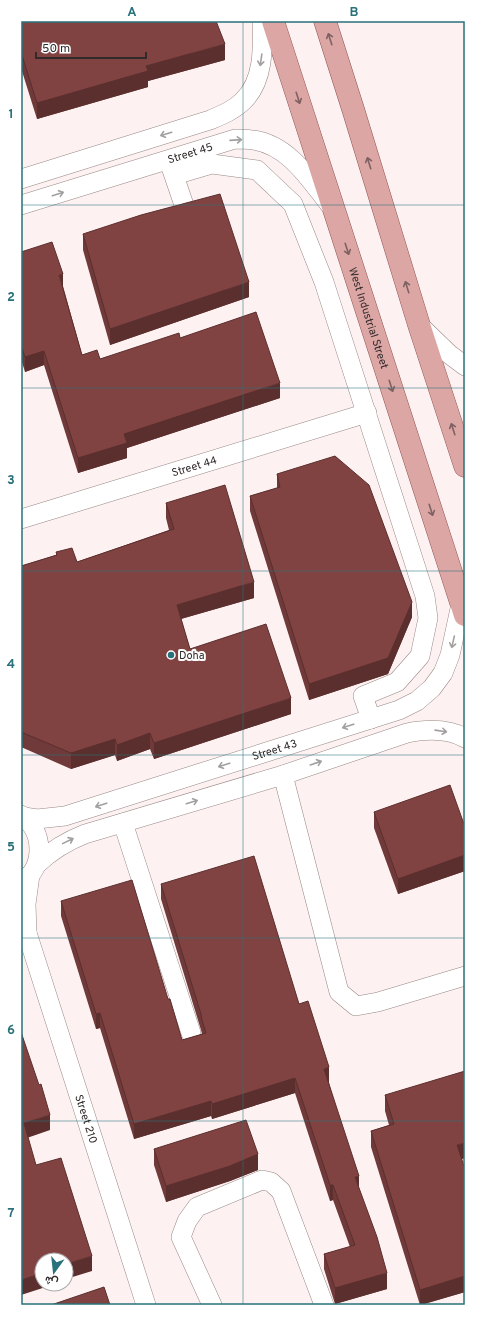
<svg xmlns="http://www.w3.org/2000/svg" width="486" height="1326" font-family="Overpass,Vazirmatn,sans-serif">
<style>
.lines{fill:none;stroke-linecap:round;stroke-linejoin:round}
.minor-casing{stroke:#988887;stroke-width:20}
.major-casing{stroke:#915453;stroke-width:23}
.minor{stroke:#fff;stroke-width:19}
.major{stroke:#dca6a5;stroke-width:22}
.wall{fill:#6f3a39}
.shaded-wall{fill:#5a2f2e}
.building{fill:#814342;stroke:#5a2f2e}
.oneway{stroke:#7e6261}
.oneway2{stroke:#a29f9f}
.grid{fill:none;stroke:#29727b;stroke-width:1;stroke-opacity:0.55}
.poi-dot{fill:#29727b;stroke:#fff;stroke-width:1.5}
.labels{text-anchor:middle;stroke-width:4;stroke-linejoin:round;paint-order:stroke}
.street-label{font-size:11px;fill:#312a2a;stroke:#fff}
.poi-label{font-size:11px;fill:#312a2a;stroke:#fff;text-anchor:start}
.neatline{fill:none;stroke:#29727b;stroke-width:1.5}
.grid-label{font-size:13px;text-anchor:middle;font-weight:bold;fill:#29727b}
</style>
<rect width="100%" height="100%" fill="#fdf2f1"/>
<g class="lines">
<g class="minor-casing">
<g id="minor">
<path d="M170 164 185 208"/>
<path d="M175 175 212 164 257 170 293 204 324 282 425 596 428 618 420 656 397 682 363 696 371 719"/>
<path d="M21 179 210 120C222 115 234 110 243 101 264 81 263 48 262 21"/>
<path id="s1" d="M21 205 235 139C241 139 247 139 253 140 289 145 310 180 330 205"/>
<path d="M419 325 449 354 465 366"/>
<path id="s2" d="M21 519 367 413"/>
<path d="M283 775 339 992 356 1006 378 1002 465 976"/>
<path d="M21 815C45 831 45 868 21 883"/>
<path id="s3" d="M24 817 37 819 65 816 399 710 417 701 432 688 443 673 450 655 461 604"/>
<path d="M123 823 191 1033"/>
<path d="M37 864C52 850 67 841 85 834L283 775 407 733C427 729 447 728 465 738"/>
<path id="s4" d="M21 924 27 933 146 1305"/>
<path d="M27 933 26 904 30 875"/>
<path d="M212 1305 181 1237 187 1221 197 1207 262 1180 271 1182 281 1191 324 1305"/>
</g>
</g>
<g class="major-casing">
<g id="major">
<path id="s5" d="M273 21 465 615"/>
<path d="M325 21 353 109 419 325 465 466"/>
</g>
</g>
<use href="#minor" class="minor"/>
<use href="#major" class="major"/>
</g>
<g class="wall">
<path d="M21 21 225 60 148 81V87L37 119 21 68Z"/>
<path d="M83 234 249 297 110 345 83 250Z"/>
<path d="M21 252 63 286 82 355 100 359 180 338 280 398 127 448V458L78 473 44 365 25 372 21 359Z"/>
<path d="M277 474 412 617 388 674 309 700 250 511V496L277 488Z"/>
<path d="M166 503 254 598 181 619 190 649 291 714 154 759 150 749 117 761 115 755 71 769 21 747V566L56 555V552L77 562 169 530 166 518Z"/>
<path d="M374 812 465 827V871L398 894 374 828Z"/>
<path d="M161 884 299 1004 329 1083 387 1289 335 1304 324 1269V1254L350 1247 333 1200 330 1201 295 1093 212 1119 211 1116 134 1139 100 1028 96 1029 61 916V901L168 999 182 1040 202 1034 201 1030 161 899Z"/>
<path d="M385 1095 462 1159 465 1292 421 1305H420L371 1147V1131L389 1125 385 1111Z"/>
<path d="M154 1149 258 1170 230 1181 166 1202 154 1165Z"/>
</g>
<g class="shaded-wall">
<path d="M225 44V60L148 81V87L37 119V103L146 66Z"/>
<path d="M63 274V289L59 275Z"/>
<path d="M249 282V297L110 345V329Z"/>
<path d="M44 351V365L25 372V357Z"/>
<path d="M280 383V398L127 448V458L78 473V458L124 434Z"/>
<path d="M254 582V598L177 620V605Z"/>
<path d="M412 602V617L388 674 309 700V684Z"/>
<path d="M291 698V714L154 759V743Z"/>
<path d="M150 733V749L117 761V745Z"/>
<path d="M115 739V755L71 769V753Z"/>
<path d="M465 855V871L398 894V879Z"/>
<path d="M100 1013V1028L96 1029V1014Z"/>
<path d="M329 1067V1083L324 1084V1069Z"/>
<path d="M295 1078V1093L212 1119V1104Z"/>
<path d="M211 1101V1116L134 1139V1124Z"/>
<path d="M50 1115V1130L24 1139V1123Z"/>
<path d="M465 1143V1158L457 1161V1145Z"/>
<path d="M258 1154V1170L230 1181 166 1202V1186Z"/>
<path d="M359 1176V1191L355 1177Z"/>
<path d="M330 1185H333V1200L330 1201Z"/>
<path d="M92 1256V1271L66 1279V1264Z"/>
<path d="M42 1273V1284H52V1285L21 1295V1280Z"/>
<path d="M387 1273V1289L335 1304V1288Z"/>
<path d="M465 1276V1292L420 1305V1290Z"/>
</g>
<g class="building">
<path d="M21 21H216L225 44 146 66 148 71 37 103 21 52Z"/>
<path d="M220 194 249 282 110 329 83 234 141 215Z"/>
<path d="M52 242 63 274 59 275 82 355 97 350 100 359 179 333 180 338 256 312 280 383 124 434 127 443 78 458 44 351 25 357 21 345V252Z"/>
<path d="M335 456 369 485 412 602 388 658 309 684 250 496 280 487 277 474Z"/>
<path d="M225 485 254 582 177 605 190 649 266 624 291 698 154 743 150 733 117 745 115 739 71 753 21 732V566L57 555 56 552 72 548 77 562 174 529 166 503Z"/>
<path d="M450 785 465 827V855L398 879 374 812Z"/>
<path d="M254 856 299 1004 308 1001 329 1067 324 1069 359 1176 355 1177 377 1237 387 1273 335 1288 324 1254 355 1245 333 1185H330L295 1078 212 1104 211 1101 134 1124 100 1013 96 1014 61 901 132 880 168 999H170L182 1040 206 1033 202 1020 201 1014 161 884Z"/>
<path d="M21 1032 39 1085 41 1084 50 1115 24 1123 36 1165 61 1158 92 1256 66 1264V1260H42V1273L21 1280Z"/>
<path d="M465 1071V1143L457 1145 465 1169V1276L420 1290 371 1131 394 1124 385 1095Z"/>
<path d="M246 1120 258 1154 230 1166 166 1186 154 1149Z"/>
<path d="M104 1287 110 1305H51Z"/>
</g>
<defs><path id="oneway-shaft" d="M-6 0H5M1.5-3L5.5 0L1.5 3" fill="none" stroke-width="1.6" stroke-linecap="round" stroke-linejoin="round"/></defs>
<g class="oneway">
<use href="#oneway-shaft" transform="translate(330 39) rotate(-108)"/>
<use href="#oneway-shaft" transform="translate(298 98) rotate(72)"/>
<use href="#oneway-shaft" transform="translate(369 163) rotate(-107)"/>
<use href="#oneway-shaft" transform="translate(347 249) rotate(72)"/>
<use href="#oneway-shaft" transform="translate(407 287) rotate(-107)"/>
<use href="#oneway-shaft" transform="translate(391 386) rotate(72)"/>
<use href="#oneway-shaft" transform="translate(453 429) rotate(-108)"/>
<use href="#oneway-shaft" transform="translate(431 510) rotate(72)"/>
</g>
<g class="oneway2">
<use href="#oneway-shaft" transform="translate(261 60) rotate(98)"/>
<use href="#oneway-shaft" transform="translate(166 134) rotate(163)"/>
<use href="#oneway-shaft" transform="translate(236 140) rotate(-4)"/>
<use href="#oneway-shaft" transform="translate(58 194) rotate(-18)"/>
<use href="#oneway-shaft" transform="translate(453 642) rotate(103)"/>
<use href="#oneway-shaft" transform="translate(348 726) rotate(162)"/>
<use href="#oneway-shaft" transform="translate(441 731) rotate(8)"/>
<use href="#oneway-shaft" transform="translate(316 763) rotate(-19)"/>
<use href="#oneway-shaft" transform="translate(224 765) rotate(162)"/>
<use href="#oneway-shaft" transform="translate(192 802) rotate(-17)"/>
<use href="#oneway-shaft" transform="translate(101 805) rotate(162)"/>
<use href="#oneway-shaft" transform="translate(68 841) rotate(-26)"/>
</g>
<path class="grid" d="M243 21V1305M21 205H465M21 388H465M21 571H465M21 755H465M21 938H465M21 1121H465"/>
<circle class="poi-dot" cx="171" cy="655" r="4"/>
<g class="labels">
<g class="street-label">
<text dy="4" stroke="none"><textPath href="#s1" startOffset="177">Street 45</textPath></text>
<text dy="4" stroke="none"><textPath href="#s5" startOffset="312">West Industrial Street</textPath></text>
<text dy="4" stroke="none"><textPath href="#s2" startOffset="181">Street 44</textPath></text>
<text dy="4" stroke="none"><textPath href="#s3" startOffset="261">Street 43</textPath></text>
<text dy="4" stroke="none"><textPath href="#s4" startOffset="206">Street 210</textPath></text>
</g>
<g class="poi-label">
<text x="179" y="659">Doha</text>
</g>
</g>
<rect width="486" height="1326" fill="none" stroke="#ffffff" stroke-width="44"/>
<g transform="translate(54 1272) rotate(195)"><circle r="19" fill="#ffffff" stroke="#adaaaa"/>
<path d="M0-3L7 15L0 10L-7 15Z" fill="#29727b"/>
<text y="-6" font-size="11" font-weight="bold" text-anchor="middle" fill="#312a2a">ش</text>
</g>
<path d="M36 52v6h110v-6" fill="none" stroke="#312a2a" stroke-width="2"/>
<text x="42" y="52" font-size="12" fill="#312a2a" stroke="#ffffff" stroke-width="3" paint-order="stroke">50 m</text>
<rect x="22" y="22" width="442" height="1282" class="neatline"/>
<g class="grid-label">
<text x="132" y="16">A</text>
<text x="354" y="16">B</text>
<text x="11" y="118">1</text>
<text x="11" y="301">2</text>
<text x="11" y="484">3</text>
<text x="11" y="668">4</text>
<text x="11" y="851">5</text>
<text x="11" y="1034">6</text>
<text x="11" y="1217">7</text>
</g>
</svg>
